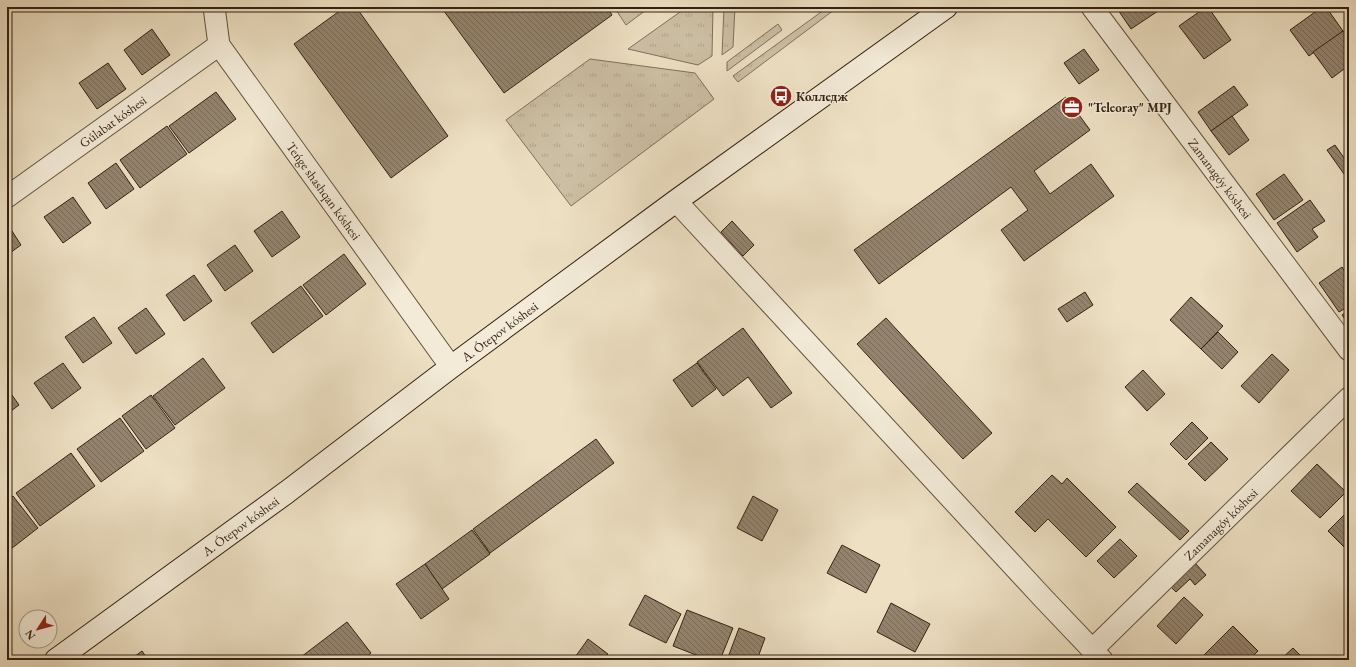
<svg xmlns="http://www.w3.org/2000/svg" width="1356" height="667" font-family="'EB Garamond',serif">
<style>
.grass{fill:url(#grass-tufts);stroke:#80705c}
.building{fill:url(#building-back-hatch);stroke:#332113}
.lines{fill:none;stroke-linecap:round;stroke-linejoin:round}
.street-casing{stroke:#62513f;stroke-width:23}
.secondary-casing{stroke:#332113;stroke-width:24}
.street{stroke:#f3ebd8;stroke-width:21}
.secondary{stroke:#f3ebd8;stroke-width:22}
.labels{text-anchor:middle;stroke-width:3;stroke-linejoin:round;paint-order:stroke}
.poi-label{font-size:13px;font-weight:bold;fill:#332113;stroke:#f3ebd8;text-anchor:start}
.street-label{font-size:13px;fill:#332113;stroke:#f3ebd8}
</style>
<defs>
<pattern id="grass-tufts" width="24" height="20" patternUnits="userSpaceOnUse"><rect width="24" height="20" fill="#cdc0a5"/><path d="M3 7l-1-3M5 7V3M7 7l1-3M15 17l-1-3M17 17v-4M19 17l1-3" fill="none" stroke="#b0a58d"/></pattern>
<pattern id="building-back-hatch" width="6" height="6" patternUnits="userSpaceOnUse"><rect width="6" height="6" fill="#94846f"/><path d="M-1 5l2 2M0 0l6 6M5-1l2 2" fill="none" stroke="#796c5a"/></pattern>
</defs>
<rect width="100%" height="100%" fill="#ede0c3"/>
<filter id="stains"><feTurbulence type="fractalNoise" baseFrequency=".005" numOctaves="4"/><feColorMatrix values="0 0 0 0 .2 0 0 0 0 .09 0 0 0 0 .02 0 0 0 .5 -.17"/></filter>
<radialGradient id="worn" r=".72"><stop offset=".6" stop-color="#630" stop-opacity="0"/><stop offset="1" stop-color="#630" stop-opacity=".3"/></radialGradient>
<g class="grass">
<path d="M614 7H650L626 25Z"/>
<path d="M687 7H713L712 56 698 65 628 49Z"/>
<path d="M724 7H735L733 47 722 55Z"/>
<path d="M828 7H838L738 82 733 76Z"/>
<path d="M778 24 782 30 727 71V62Z"/>
<path d="M590 59 695 73 714 99 571 206 506 120Z"/>
</g>
<g class="building">
<path d="M345 7H356L448 136 391 178 294 44Z"/>
<path d="M441 7H607L612 15 504 93Z"/>
<path d="M1116 7H1164L1131 29Z"/>
<path d="M1206 7H1208L1231 40 1204 59 1179 26Z"/>
<path d="M1322 7H1326L1343 31 1309 56 1290 30Z"/>
<path d="M152 29 170 55 142 75 124 50Z"/>
<path d="M1343 31 1349 39V77L1344 69 1332 78 1313 52Z"/>
<path d="M1084 49 1099 70 1079 84 1064 63Z"/>
<path d="M108 63 126 89 97 109 79 83Z"/>
<path d="M1234 86 1248 105 1211 131 1198 112Z"/>
<path d="M216 92 236 119 189 153 169 126Z"/>
<path d="M1066 97 1090 130 1034 171 1050 194 1091 164 1114 196 1024 261 1001 230 1028 210 1011 187 879 284 854 250Z"/>
<path d="M1232 116 1249 140 1229 155 1211 131Z"/>
<path d="M167 126 187 154 140 188 120 160Z"/>
<path d="M1335 145 1349 165V171L1344 174 1327 150Z"/>
<path d="M116 163 134 189 106 209 88 183Z"/>
<path d="M1284 174 1303 200 1274 220 1256 194Z"/>
<path d="M73 197 91 223 63 243 44 217Z"/>
<path d="M1310 200 1325 221 1312 229 1318 237 1297 252 1277 223Z"/>
<path d="M282 211 300 237 272 257 254 231Z"/>
<path d="M732 221 754 245 743 256 721 232Z"/>
<path d="M12 231 21 245 7 255V234Z"/>
<path d="M235 245 253 271 225 291 207 265Z"/>
<path d="M344 254 366 284 326 315 303 285Z"/>
<path d="M1342 267 1349 278V306L1339 312 1319 283Z"/>
<path d="M194 275 212 301 184 321 166 295Z"/>
<path d="M301 286 323 316 273 353 251 323Z"/>
<path d="M1085 292 1093 305 1067 322 1058 309Z"/>
<path d="M1191 297 1223 326 1201 349 1170 320Z"/>
<path d="M146 308 165 334 136 354 118 328Z"/>
<path d="M1349 310V325L1342 315Z"/>
<path d="M94 317 112 343 83 363 65 337Z"/>
<path d="M886 318 992 433 963 459 857 344Z"/>
<path d="M743 328 792 393 771 408 748 377 723 396 697 362Z"/>
<path d="M1218 332 1238 352 1222 369 1201 349Z"/>
<path d="M1272 354 1289 370 1259 403 1241 386Z"/>
<path d="M203 358 225 388 175 425 153 396Z"/>
<path d="M63 363 81 388 52 409 34 383Z"/>
<path d="M697 363 716 389 692 407 673 380Z"/>
<path d="M1143 370 1165 394 1147 411 1125 387Z"/>
<path d="M7 388 19 405 7 414Z"/>
<path d="M151 395 175 428 146 449 122 416Z"/>
<path d="M120 418 144 451 101 482 77 449Z"/>
<path d="M1192 422 1208 438 1186 460 1170 444Z"/>
<path d="M596 439 614 463 490 553 473 529Z"/>
<path d="M1211 442 1228 459 1205 481 1188 464Z"/>
<path d="M71 453 95 486 40 526 16 493Z"/>
<path d="M1317 464 1346 492 1320 518 1291 491Z"/>
<path d="M1052 475 1062 484 1067 478 1116 527 1086 557 1048 519 1035 532 1015 512Z"/>
<path d="M1137 483 1189 531 1180 540 1128 492Z"/>
<path d="M13 496 38 528 7 552V500Z"/>
<path d="M753 496 778 510 762 541 737 528Z"/>
<path d="M1349 510V545L1346 549 1328 531Z"/>
<path d="M472 530 490 554 442 589 425 564Z"/>
<path d="M1120 539 1137 556 1114 578 1097 561Z"/>
<path d="M842 545 880 565 866 593 827 573Z"/>
<path d="M1195 563 1206 575 1195 585 1190 579 1176 592 1170 586Z"/>
<path d="M425 564 449 599 421 619 396 584Z"/>
<path d="M645 595 681 614 666 643 629 625Z"/>
<path d="M1184 597 1203 615 1176 644 1157 626Z"/>
<path d="M891 603 930 624 915 652 877 632Z"/>
<path d="M687 610 733 628 720 660H709L673 646Z"/>
<path d="M347 622 371 653 362 660H297Z"/>
<path d="M1233 626 1258 651 1249 660H1199Z"/>
<path d="M739 628 765 638 757 660H727Z"/>
<path d="M588 639 608 654 603 660H573Z"/>
<path d="M1293 648 1305 660H1280Z"/>
<path d="M142 651 148 660H130Z"/>
</g>
<g class="lines">
<g class="street-casing">
<g id="street">
<path id="s1" d="M214 7 219 45 451 367"/>
<path id="s2" d="M1092 7 1349 350"/>
<path id="s3" d="M7 197 219 45"/>
<path d="M676 201 1043 598 1102 660"/>
<path id="s4" d="M1092 650 1349 398"/>
</g>
</g>
<g class="secondary-casing">
<g id="secondary">
<path id="s5" d="M56 660 287 492 451 367 676 201 946 7"/>
</g>
</g>
<use href="#street" class="street"/>
<use href="#secondary" class="secondary"/>
</g>
<defs>
<g id="bus-disc" transform="scale(1.15)"><circle r="9.5" fill="#8f2418" stroke="#f3ebd8"/><path d="M-5-6H5V4H4V6H2V4H-2V6H-4V4H-5ZM-3.5-4V0h7V-4ZM-3.5 1.2v1.5H-2V1.2ZM2 1.2v1.5H3.5V1.2Z" fill="#fff"/></g>
<g id="office-disc" transform="scale(1.15)"><circle r="9.5" fill="#8f2418" stroke="#f3ebd8"/><path d="M-6-3h4V-5.5h4V-3h4V5H-6ZM-1-4.5V-3h2v-1.5ZM-6 0V1H6V0Z" fill="#fff"/></g>
</defs>
<g fill-rule="evenodd">
<use href="#bus-disc" x="781" y="96"/>
<use href="#office-disc" x="1072" y="107"/>
</g>
<g class="labels">
<g class="poi-label">
<text x="796" y="101">Колледж</text>
<text x="1088" y="112">"Teleoray" MPJ</text>
</g>
<g class="street-label">
<text dy="5" stroke="none"><textPath href="#s3" startOffset="130">Gúlabat kóshesi</textPath></text>
<text dy="5" stroke="none"><textPath href="#s2" startOffset="214">Zamanagóy kóshesi</textPath></text>
<text dy="5" stroke="none"><textPath href="#s1" startOffset="218">Teńge shashqan kóshesi</textPath></text>
<text dy="5" stroke="none"><textPath href="#s5" startOffset="552">A. Ótepov kóshesi</textPath></text>
<text dy="5" stroke="none"><textPath href="#s4" startOffset="180">Zamanagóy kóshesi</textPath></text>
<text dy="5" stroke="none"><textPath href="#s5" startOffset="228">A. Ótepov kóshesi</textPath></text>
</g>
</g>
<rect width="1356" height="667" fill="none" stroke="#ede0c3" stroke-width="24"/>
<rect x="8" y="8" width="1340" height="651" fill="none" stroke="#332113" stroke-width="2"/>
<rect x="12" y="12" width="1332" height="643" fill="none" stroke="#332113"/>
<g transform="translate(38 629) rotate(234)"><circle r="19" fill="#f3ebd8" stroke="#a69a89"/>
<path d="M0-3L7 15L0 10L-7 15Z" fill="#8f2418"/>
<text y="-6" font-size="11" font-weight="bold" text-anchor="middle" fill="#332113">N</text>
</g>
<rect width="100%" height="100%" filter="url(#stains)"/>
<rect width="100%" height="100%" fill="url(#worn)"/>
</svg>
